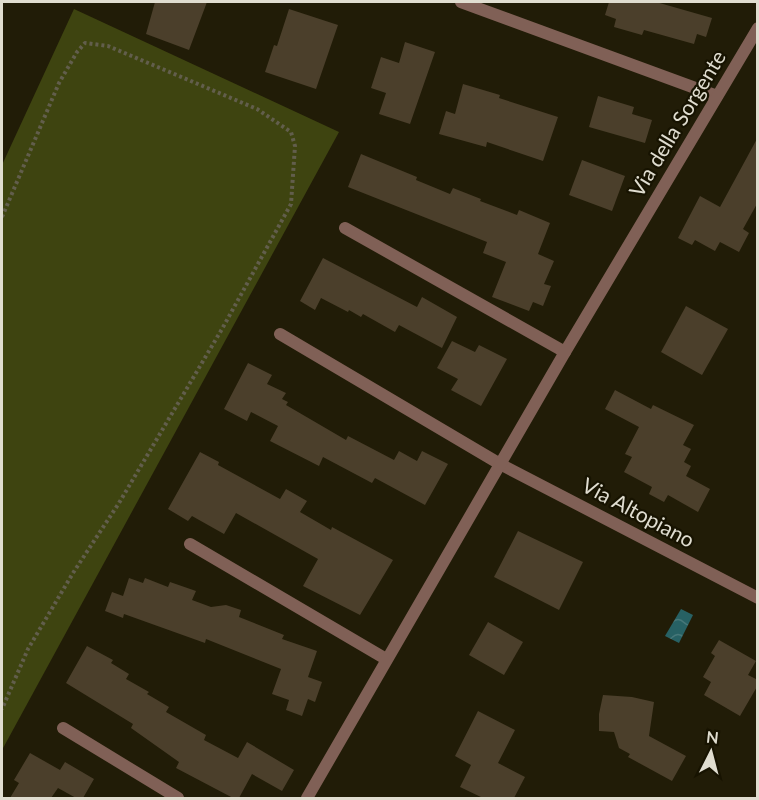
<svg xmlns="http://www.w3.org/2000/svg" width="759" height="800" font-family="Lato,sans-serif">
<style>
.grass{fill:#3e4410}
.water{fill:url(#water-waves)}
.building{fill:#4b3f2b}
.lines{fill:none;stroke-linecap:round;stroke-linejoin:round}
.path{stroke:#625e4c;stroke-width:4;stroke-dasharray:3 3;stroke-linecap:butt}
.street{stroke:#806056;stroke-width:12}
.labels{text-anchor:middle;stroke-width:4.5;stroke-linejoin:round;paint-order:stroke}
.street-label{font-size:21px;fill:#e0ddd0;stroke:#171301}
</style>
<defs>
<pattern id="water-waves" width="16" height="10" patternUnits="userSpaceOnUse" patternTransform="scale(1.5)"><rect width="16" height="10" fill="#276164"/><path d="M0 5q4-4 8 0t8 0" fill="none" stroke="#467779"/></pattern>
</defs>
<rect width="100%" height="100%" fill="#211c07"/>
<path class="grass" d="M74 9 339 132 2 750V165Z"/>
<path class="water" d="M681 609 693 615 679 643 665 636Z"/>
<g class="building">
<path d="M155 2H207L189 50 146 34Z"/>
<path d="M609 2H656L712 18 706 37 697 34 694 44 644 30 642 35 614 27 616 19 605 15Z"/>
<path d="M289 9 338 25 316 89 265 72 274 45 277 46Z"/>
<path d="M405 42 435 52 410 124 379 114 386 93 371 88 381 57 399 63Z"/>
<path d="M463 84 500 95 499 98 558 117 543 161 487 142 486 147 439 134 446 111 455 114Z"/>
<path d="M598 96 634 107 632 114 652 120 645 143 589 127Z"/>
<path d="M758 137V202L743 229 749 233 739 252 720 242 715 251 695 240 692 245 678 238 700 196 720 207Z"/>
<path d="M361 154 417 177 416 180 450 194 453 188 481 199 480 201 517 215 519 210 550 223 538 254 554 261 544 284 551 286 543 306 533 302 529 311 492 297 506 262 483 253 487 242 348 187Z"/>
<path d="M582 160 625 176 612 211 569 195Z"/>
<path d="M323 258 417 307 422 297 457 317 442 348 399 325 395 332 363 314 361 317 349 310 348 312 321 298 315 310 300 301Z"/>
<path d="M686 306 728 329 702 375 661 352Z"/>
<path d="M452 341 475 352 479 345 507 359 481 406 451 390 458 379 437 368Z"/>
<path d="M248 363 272 375 267 384 286 393 282 399 288 402 286 405 346 440 348 436 394 460 399 451 417 461 422 451 448 464 425 505 375 478 372 483 323 457 319 466 270 441 278 426 251 412 247 421 224 409Z"/>
<path d="M615 390 651 409 653 405 694 425 683 445 691 449 684 462 691 466 686 476 710 489 698 512 668 495 664 502 649 494 652 487 624 472 632 457 625 454 639 427 605 409Z"/>
<path d="M200 452 219 462 218 465 280 499 286 489 307 501 300 512 331 530 332 527 393 560 360 615 303 586 318 559 236 513 224 534 192 516 188 521 168 509Z"/>
<path d="M518 531 583 562 559 610 494 577Z"/>
<path d="M129 578 143 583 145 578 168 587 170 582 196 591 192 600 211 607 226 605 241 610 239 617 284 635 282 639 317 651 308 677 322 682 315 702 308 699 302 716 286 710 289 700 272 694 281 669 206 639 205 643 124 614 123 618 105 611 112 592 123 596Z"/>
<path d="M488 622 523 642 504 675 469 655Z"/>
<path d="M719 640 756 661 748 675 758 680V685L740 716 704 695 711 682 703 677 715 656 711 653Z"/>
<path d="M87 646 113 660 111 663 129 674 126 679 149 692 147 694 169 707 166 712 206 735 204 740 238 758 247 742 294 770 282 791 252 774 239 798H233L176 768 179 762 131 728 133 724 66 683Z"/>
<path d="M603 695 632 697 654 702 649 736 686 756 672 781 628 757 630 754 619 748 614 732 599 731V714Z"/>
<path d="M478 711 515 730 498 763 525 777 514 798H483L460 787 471 765 455 756Z"/>
<path d="M30 753 60 770 65 762 94 779 83 798H76L58 788 51 798H10L19 783 14 780Z"/>
</g>
<g class="lines">
<path class="path" d="M2 217 59 83 77 52 85 43 108 46 257 109 291 132 295 146 291 204 222 329 119 503 73 573 28 649 2 709"/>
<g class="street">
<path d="M461 2 717 96"/>
<path d="M345 228 565 352"/>
<path d="M280 334 500 464 758 598"/>
<path d="M190 544 386 659"/>
<path d="M63 728 178 798"/>
<path d="M307 798 565 352 758 28"/>
</g>
</g>
<g class="labels">
<g class="street-label">
<text transform="translate(678 124) rotate(-59)" y="7">Via della Sorgente</text>
<text transform="translate(638 513) rotate(28)" y="7">Via Altopiano</text>
</g>
</g>
<rect width="759" height="800" fill="none" stroke="#e0ddd0" stroke-width="6"/>
<g transform="translate(711 752) rotate(6)" stroke="#171301" stroke-width="4.5" paint-order="stroke">
<path d="M0-4.5L10 22L0 15L-10 22Z" fill="#e0ddd0"/>
<text y="-9" font-size="16" font-weight="bold" text-anchor="middle" fill="#e0ddd0">N</text>
</g>
</svg>
